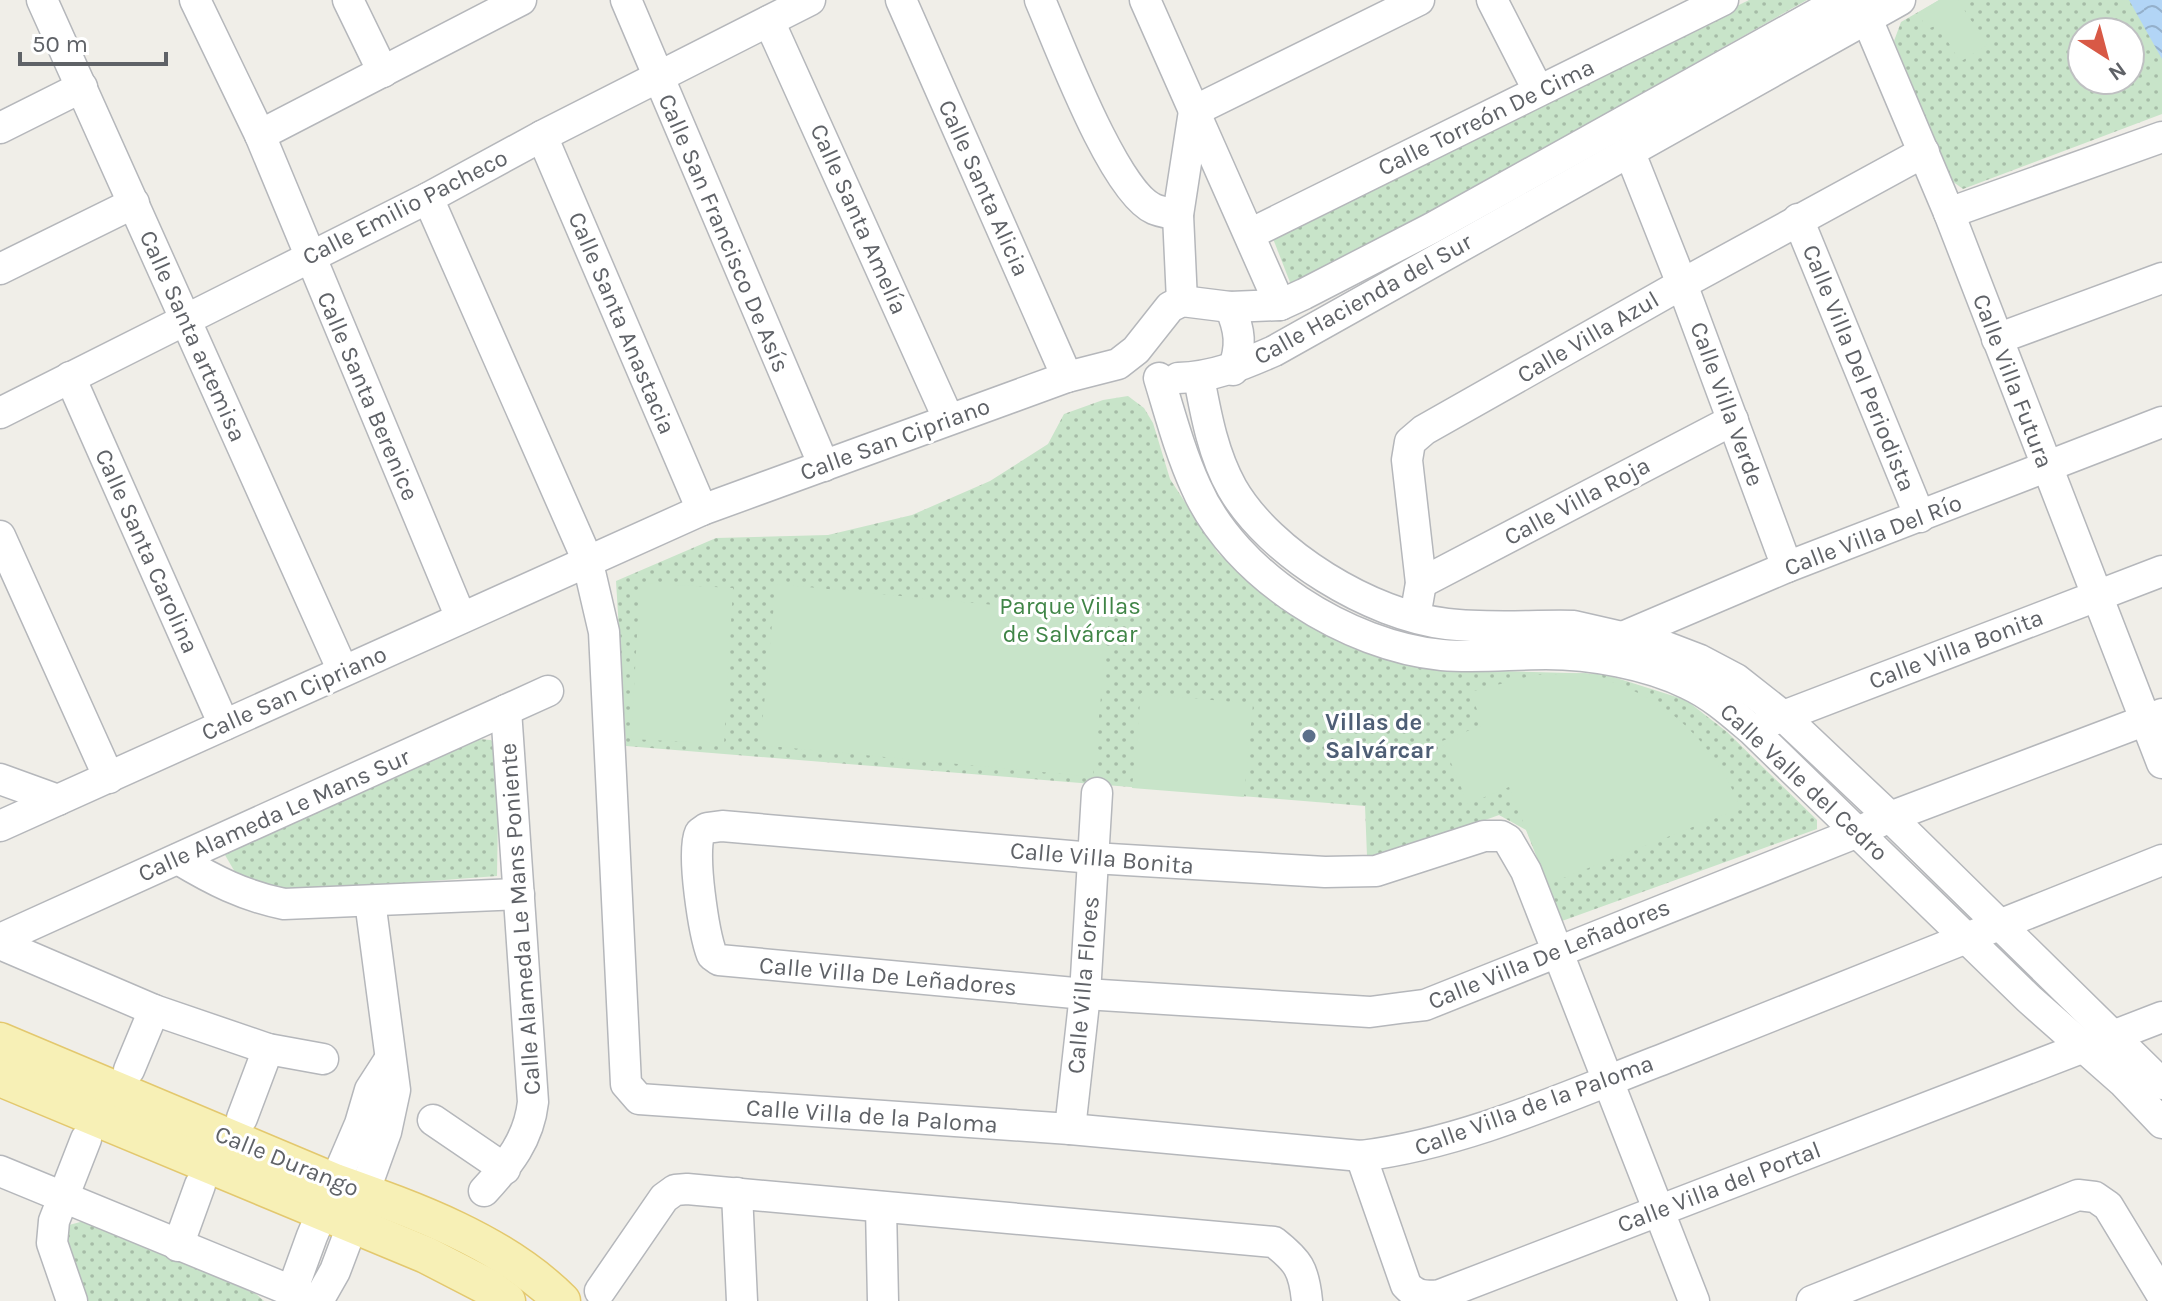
<svg xmlns="http://www.w3.org/2000/svg" width="2162" height="1301" font-family="Karla,sans-serif">
<style>
.green{fill:url(#green-dots);fill-rule:evenodd}
.pitch{fill:#c8e4c9}
.water{fill:url(#water-waves)}
.lines{fill:none;stroke-linecap:round;stroke-linejoin:round}
.minor-casing{stroke:#b5b7bb;stroke-width:33}
.major-casing{stroke:#e3c86e;stroke-width:39}
.minor{stroke:#fff;stroke-width:30}
.major{stroke:#f7f0b6;stroke-width:36}
.service-dot{fill:#5c6f8a;stroke:#fff;stroke-width:3}
.labels{text-anchor:middle;stroke-width:6;stroke-linejoin:round;paint-order:stroke}
.street-label{font-size:24px;fill:#5f6267;stroke:#fff}
.park-label{font-size:24px;fill:#408547;stroke:#fff}
.service-label{font-size:24px;font-weight:bold;fill:#4e5e75;stroke:#fff;text-anchor:start}
</style>
<defs>
<pattern id="green-dots" width="8" height="8" patternUnits="userSpaceOnUse" patternTransform="scale(2)"><rect width="8" height="8" fill="#c8e4c9"/><path d="M2 2h.1M6 6h.1" fill="none" stroke="#a6bca7" stroke-width="1.8" stroke-linecap="round"/></pattern>
<pattern id="water-waves" width="16" height="10" patternUnits="userSpaceOnUse" patternTransform="scale(2)"><rect width="16" height="10" fill="#b2d5f6"/><path d="M0 5q4-4 8 0t8 0" fill="none" stroke="#94b0cb"/></pattern>
</defs>
<rect width="100%" height="100%" fill="#f0eee8"/>
<g class="green">
<path d="M1749 0H1807L1293 290 1272 236Z"/>
<path d="M1939 0H2162V114L1963 189 1952 181 1894 41 1901 22ZM2082 32H2130V80H2082Z"/>
<path d="M1128 396 1144 408 1153 423 1170 479 1218 553 1284 610 1351 647 1413 665 1501 671 1604 674 1686 700 1727 732 1817 820V829L1562 921 1526 830 1499 815 1383 857 1367 856 1365 806 626 746 616 581 716 538 828 535 912 515 990 481 1048 444 1064 414 1103 400Z"/>
<path d="M478 739 491 740 499 751 497 876 298 891 239 879 225 855 236 845Z"/>
<path d="M84 1221 256 1294 264 1301H79L57 1237 69 1225Z"/>
</g>
<g class="pitch">
<path d="M1939 0H1958L1987 45 1960 62 1938 25 1927 29 1918 13Z"/>
<path d="M640 583 733 588 724 744 631 739Z"/>
<path d="M776 584 1109 616 1093 777 760 745Z"/>
<path d="M1585 673C1663 695 1709 734 1741 808L1548 884 1509 787 1468 804 1442 741 1483 725 1470 692 1534 675Z"/>
<path d="M1141 693 1253 704 1244 797 1132 788Z"/>
</g>
<path class="water" d="M2129 0H2162V59Z"/>
<g class="lines">
<g class="minor-casing">
<g id="minor">
<path d="M42 0 343 671"/>
<path d="M195 0 260 135 461 618"/>
<path d="M348 0 383 72"/>
<path d="M626 0 824 466"/>
<path d="M901 0 1067 377"/>
<path d="M1040 0C1059 44 1114 192 1154 209 1161 212 1170 213 1178 215"/>
<path d="M1145 0 1280 305"/>
<path d="M1492 0 1538 90"/>
<path d="M1859 0 1949 213 2162 763"/>
<path d="M769 21 948 418"/>
<path d="M0 128 82 87"/>
<path d="M260 135 521 0"/>
<path d="M542 136 702 510"/>
<path d="M1630 153 1682 284 1787 567"/>
<path d="M428 198 587 559 604 632 626 1084 639 1099 1070 1129 1361 1156C1466 1143 1567 1096 1666 1058 1832 993 1996 925 2162 860"/>
<path d="M1949 213 2162 137"/>
<path d="M1798 219 1920 517"/>
<path d="M1250 234 1723 0"/>
<path d="M0 269 134 203"/>
<path d="M1182 301 1178 215 1194 111 1419 0"/>
<path d="M1230 307C1240 330 1242 346 1233 370"/>
<path d="M1997 339 2162 278"/>
<path d="M70 377 224 725"/>
<path d="M1159 378C1170 414 1180 452 1196 487 1235 576 1348 646 1442 655 1477 658 1511 654 1546 654 1590 654 1648 664 1688 684 1712 695 1732 713 1752 730L2029 999 2123 1082 2162 1123"/>
<path d="M1178 378C1214 377 1242 365 1274 351L1900 0"/>
<path d="M1199 378C1206 415 1213 454 1232 488 1270 554 1371 615 1447 624 1488 629 1533 625 1574 626L1666 647 1700 660 1736 679 1783 716 1890 817 2162 1084"/>
<path d="M0 413 428 198 542 136 810 0"/>
<path d="M0 536 109 778"/>
<path d="M1421 583 1733 420"/>
<path d="M1415 617 1421 583 1407 460 1410 442 1424 430 1682 284 1924 152"/>
<path d="M1618 639 1787 567 2162 422"/>
<path d="M1768 722 2162 571"/>
<path d="M0 779 58 800"/>
<path d="M0 826 702 510 1067 377 1118 364 1136 350 1170 307 1182 301 1230 307 1280 305 1304 294 1432 228 1842 0"/>
<path d="M178 859C213 880 244 896 284 904L519 894"/>
<path d="M0 939 548 691"/>
<path d="M0 944 154 1010 268 1049 323 1059"/>
<path d="M129 1070 154 1010"/>
<path d="M242 1118 268 1049"/>
<path d="M433 1120 505 1169"/>
<path d="M1070 1129 1085 994 1097 793"/>
<path d="M1361 1156 1406 1285C1416 1296 1425 1297 1440 1295L2162 1017"/>
<path d="M0 1171 316 1301"/>
<path d="M484 1191C509 1164 529 1139 533 1102L506 710"/>
<path d="M737 1193 742 1301"/>
<path d="M881 1207 883 1301"/>
<path d="M178 1246 200 1185"/>
<path d="M600 1291 664 1198 675 1190 687 1189 1274 1242C1298 1261 1304 1269 1307 1301"/>
<path d="M72 1301 52 1243 54 1221 86 1139"/>
<path d="M293 1301 292 1291 312 1236 360 1124 370 1090 390 1059"/>
<path d="M318 1301 335 1271 352 1226 386 1132 395 1090 370 901"/>
<path d="M1694 1301 1526 871 1508 840 1501 836H1484L1376 871 1325 872 1093 858 722 826 707 828 700 833C691 852 704 934 712 955L719 960 1085 994 1370 1012 1400 1008 1425 1005 1858 832 1890 817 2162 714"/>
<path d="M1812 1301 2078 1195 2095 1197 2108 1206 2162 1295"/>
</g>
</g>
<g class="major-casing">
<g id="major">
<path d="M0 1041 335 1182C414 1210 502 1241 562 1301"/>
<path d="M0 1078 426 1255 488 1287 507 1301"/>
</g>
</g>
<use href="#minor" class="minor"/>
<use href="#major" class="major"/>
</g>
<circle class="service-dot" cx="1309" cy="736" r="8"/>
<g class="labels">
<g class="street-label">
<text transform="translate(1486 117) rotate(-26)" y="8">Calle Torreón De Cima</text>
<text transform="translate(984 188) rotate(66)" y="8">Calle Santa Alicia</text>
<text transform="translate(405 207) rotate(-27)" y="8">Calle Emilio Pacheco</text>
<text transform="translate(859 219) rotate(66)" y="8">Calle Santa Amelía</text>
<text transform="translate(724 233) rotate(67)" y="8">Calle San Francisco De Asís</text>
<text transform="translate(1363 299) rotate(-29)" y="8">Calle Hacienda del Sur</text>
<text transform="translate(622 323) rotate(67)" y="8">Calle Santa Anastacia</text>
<text transform="translate(193 336) rotate(66)" y="8">Calle Santa artemisa</text>
<text transform="translate(1588 337) rotate(-30)" y="8">Calle Villa Azul</text>
<text transform="translate(1859 368) rotate(68)" y="8">Calle Villa Del Periodista</text>
<text transform="translate(2013 381) rotate(69)" y="8">Calle Villa Futura</text>
<text transform="translate(368 396) rotate(67)" y="8">Calle Santa Berenice</text>
<text transform="translate(1727 404) rotate(70)" y="8">Calle Villa Verde</text>
<text transform="translate(895 439) rotate(-20)" y="8">Calle San Cipriano</text>
<text transform="translate(1577 501) rotate(-28)" y="8">Calle Villa Roja</text>
<text transform="translate(1873 535) rotate(-21)" y="8">Calle Villa Del Río</text>
<text transform="translate(147 551) rotate(66)" y="8">Calle Santa Carolina</text>
<text transform="translate(1956 649) rotate(-21)" y="8">Calle Villa Bonita</text>
<text transform="translate(294 693) rotate(-24)" y="8">Calle San Cipriano</text>
<text transform="translate(1804 782) rotate(43)" y="8">Calle Valle del Cedro</text>
<text transform="translate(274 815) rotate(-24)" y="8">Calle Alameda Le Mans Sur</text>
<text transform="translate(1102 858) rotate(5)" y="8">Calle Villa Bonita</text>
<text transform="translate(520 919) rotate(-94)" y="8">Calle Alameda Le Mans Poniente</text>
<text transform="translate(1549 954) rotate(-22)" y="8">Calle Villa De Leñadores</text>
<text transform="translate(888 976) rotate(5)" y="8">Calle Villa De Leñadores</text>
<text transform="translate(1083 985) rotate(-85)" y="8">Calle Villa Flores</text>
<text transform="translate(1534 1105) rotate(-20)" y="8">Calle Villa de la Paloma</text>
<text transform="translate(872 1116) rotate(4)" y="8">Calle Villa de la Paloma</text>
<text transform="translate(287 1161) rotate(22)" y="8">Calle Durango</text>
<text transform="translate(1719 1187) rotate(-21)" y="8">Calle Villa del Portal</text>
</g>
<g class="park-label">
<text x="1070" y="614">Parque Villas<tspan x="1070" dy="28">de Salvárcar</tspan></text>
</g>
<g class="service-label">
<text x="1325" y="730">Villas de<tspan x="1325" dy="28">Salvárcar</tspan></text>
</g>
</g>
<g transform="translate(2106 56) rotate(144)"><circle r="38" fill="#ffffff" stroke="#bfc0c2" stroke-width="2"/>
<path d="M0-6L14 30L0 20L-14 30Z" fill="#d85946"/>
<text y="-12" font-size="22" font-weight="bold" text-anchor="middle" fill="#5f6267">N</text>
</g>
<path d="M20 52v12h146v-12" fill="none" stroke="#5f6267" stroke-width="4"/>
<text x="32" y="52" font-size="24" fill="#5f6267" stroke="#ffffff" stroke-width="6" paint-order="stroke">50 m</text>
</svg>
